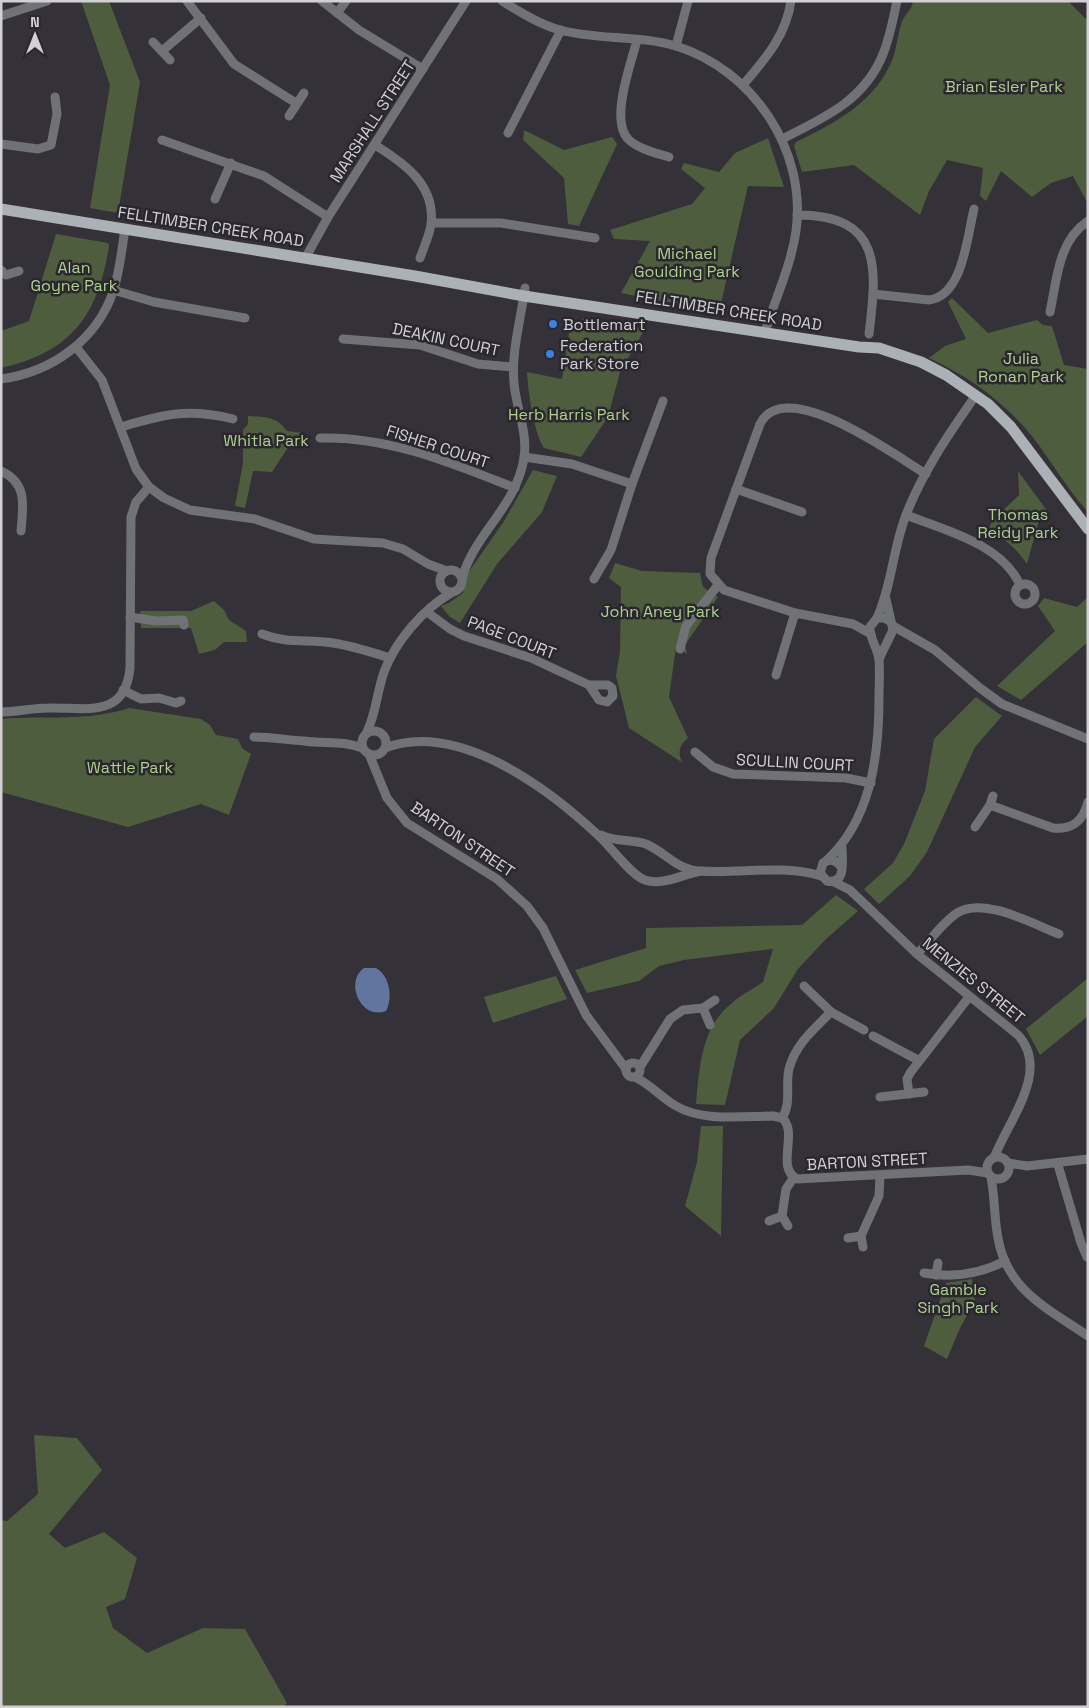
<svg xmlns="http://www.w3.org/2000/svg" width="1089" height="1708" font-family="'Space Grotesk',sans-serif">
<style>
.green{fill:#4e5d3e}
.water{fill:#62759e}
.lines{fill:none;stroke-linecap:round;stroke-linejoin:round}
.minor{stroke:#707275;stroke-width:9}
.major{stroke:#acb0b7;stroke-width:11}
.shop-dot{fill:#3f7fe0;stroke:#2a272e;stroke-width:2}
.labels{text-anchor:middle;stroke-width:5;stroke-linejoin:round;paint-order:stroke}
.park-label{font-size:16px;fill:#afd18e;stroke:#2a272e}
.street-label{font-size:16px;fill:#d2d0d5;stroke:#2a272e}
.poi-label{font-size:16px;fill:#d2d0d5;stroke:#2a272e;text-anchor:start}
</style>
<rect width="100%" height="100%" fill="#343138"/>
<g class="green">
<path d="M81 1H109L140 82 118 213 90 208 110 85Z"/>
<path d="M913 1H1068L1088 21V204L1073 176 1051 183 1032 197 1001 171 986 201 980 196 983 168 947 160 929 191 920 215 854 165 802 172 794 146 796 142C835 123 876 102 893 58 897 46 898 33 902 21 906 13 912 10 913 1Z"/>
<path d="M524 130 564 150 612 137 617 144 579 226 568 224 564 178 523 140Z"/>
<path d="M768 138 784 187 748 186 719 312 621 293 650 241 614 239 610 230 692 204 705 188 681 169 684 163 719 172 735 153Z"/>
<path d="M56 234 108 243 109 246C98 315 72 352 1 368V331L29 321Z"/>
<path d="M952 298 988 333 1037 320 1043 325 1052 326 1064 365 1088 369V512C1068 490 1053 464 1035 440 1007 404 970 377 929 358L945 346 966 339 948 302Z"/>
<path d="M587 317 645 329 620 372 608 417 581 457 544 448C534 433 528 392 527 372L562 379 570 326Z"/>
<path d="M248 416C266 417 276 416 287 431L303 433 307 446H289L272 472 253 471 245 508 235 506 243 463V430L248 424Z"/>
<path d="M533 470 557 476 542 512 497 564 460 623 450 617 441 606 449 603 463 593 466 576 504 521Z"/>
<path d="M1018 471 1048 512 1039 520 1027 564C1016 549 1006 537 987 534L992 521 1019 495Z"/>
<path d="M615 563 642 571 700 573 703 587 718 597 685 645 687 654 676 647 669 697 688 738C679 745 677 754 683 763L629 728 616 676 620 651 621 587 609 578Z"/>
<path d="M1088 597V642L1021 700 997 686 1055 631 1038 606 1044 598 1077 607Z"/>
<path d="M214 601 224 610 229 620 246 631 247 642H224L215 650 199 654 191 628H141L140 611H191Z"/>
<path d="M976 697 1002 716 975 747 927 852 910 876 879 904 864 889 893 863 904 844 925 791 934 739Z"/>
<path d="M129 708 201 719 210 725 216 735 238 739 242 748 251 754 229 815 201 804 128 827 1 792V719C44 715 87 722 129 708Z"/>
<path d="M836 895 858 911 825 940 798 969 774 1008 740 1040 725 1105 696 1104C699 1070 701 1027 731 1004 740 995 753 989 763 982L773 949 684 960 659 966 639 981 587 993 575 970 646 948V928L802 925Z"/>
<path d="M556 976 567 999 493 1023 484 997Z"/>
<path d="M1088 978V1016L1040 1055 1026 1029Z"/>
<path d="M701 1126H723L721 1236 685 1206 697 1162Z"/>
<path d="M972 1279 975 1301 960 1328 947 1359 924 1346 946 1283Z"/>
<path d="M34 1435 77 1438 102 1470 49 1534 65 1548 104 1532 137 1558 125 1599 106 1607 113 1628 147 1653 203 1628 245 1629 287 1703 283 1707H1V1520L7 1521 38 1494Z"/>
</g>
<path class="water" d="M364 968H376C390 976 393 998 386 1011 361 1021 344 982 364 968Z"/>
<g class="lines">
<g class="minor">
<path d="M187 1 234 64 296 103"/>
<path d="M322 1 359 30 423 69"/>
<path d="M502 1C520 12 539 24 560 30 597 40 638 35 676 46 753 70 807 150 796 231 791 266 775 299 765 332"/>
<path d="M337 13 346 1"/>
<path d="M1 16 47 1"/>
<path d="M637 40C631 64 609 121 629 140 639 149 656 153 669 157"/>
<path d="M153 42 170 60"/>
<path d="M676 46 688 1"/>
<path d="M162 51 201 18"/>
<path d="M743 85C765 59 786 36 791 1"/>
<path d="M289 116 304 93"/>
<path d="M508 133 561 30"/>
<path d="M782 139C824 118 865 100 883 54 890 37 893 19 897 1"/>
<path d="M162 140 264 176 328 217"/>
<path d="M1 144 38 149 51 145 57 114 55 97"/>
<path d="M375 145C404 163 436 185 431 225 429 236 424 247 420 258"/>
<path d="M215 199 231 163"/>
<path d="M797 215C883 215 877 268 869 334"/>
<path d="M431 223H501L595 238"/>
<path d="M306 257 328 217 466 1"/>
<path d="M1 270 6 275 19 271"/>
<path d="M113 290 154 302 245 318"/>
<path d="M873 294 929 300C963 296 967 237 974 209"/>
<path d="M1050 312C1057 279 1058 241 1088 221"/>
<path d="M343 339 420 345 478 364 513 367"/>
<path d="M76 347 102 380 136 469 149 487 164 498 190 510 255 519 314 539 383 543 403 549 428 564 447 571"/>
<path d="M1 379C53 372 98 339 114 289 120 269 122 248 125 229"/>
<path d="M121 427C164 414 188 408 233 419"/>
<path d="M320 438C388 436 452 463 515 488"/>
<path d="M524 457 572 464 632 484"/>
<path d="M1 471C28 483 23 506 21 531"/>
<path d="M736 489 802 512"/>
<path d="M906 515C945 530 1002 544 1020 585"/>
<circle cx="451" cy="581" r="11"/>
<path d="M462 579C473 535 516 508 524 458 528 432 516 408 514 383 511 352 521 319 525 288"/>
<path d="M594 579 611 550 632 484 663 401"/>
<circle cx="1025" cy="594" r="10"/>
<path d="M427 612 450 629 464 636 531 658 589 685H608L612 688 613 696 607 702 599 700 589 685"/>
<path d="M130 617 156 621 183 620 184 625"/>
<path d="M877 618C892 585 893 548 906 515 922 473 950 432 976 395"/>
<path d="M893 626 935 650 980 688 1002 704 1088 739"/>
<path d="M262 634C287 644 308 639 333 643 353 646 371 652 390 658"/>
<path d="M871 634 853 624 795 613 724 590 710 574 711 558 760 424C785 374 896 456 926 474"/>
<path d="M680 649 686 626 718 585"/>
<path d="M879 659 893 630 886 599"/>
<path d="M776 675 795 613"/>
<path d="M123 690 141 699 159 698 176 703 181 701"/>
<path d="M1 712C17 712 32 708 48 708 84 707 125 720 130 668L131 517 136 502 149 487"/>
<circle cx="374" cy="743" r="12"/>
<path d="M367 732C376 713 377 692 384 672 395 642 423 609 451 593"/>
<path d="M254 737C271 737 287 740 304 741 324 744 344 740 362 748"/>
<path d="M385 748C458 720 549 789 599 836 611 847 632 876 645 880 663 886 683 874 701 871"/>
<path d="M695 752 713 767 733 774 846 778 871 783"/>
<path d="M369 754 387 798 407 823 497 879 527 906 543 928 586 1015 626 1069"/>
<path d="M990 805 1053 828C1073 830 1083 821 1088 802"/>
<path d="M975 827 990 805 993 796"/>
<path d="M601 835C615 842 631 839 646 844 665 852 677 870 700 871 740 874 782 864 821 876"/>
<path d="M826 861C871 820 879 756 879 698 879 686 880 672 879 660 878 648 869 638 870 627L877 618H884L890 621"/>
<path d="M841 867C837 860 830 858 823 863L820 873 827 881C847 885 842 859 842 847"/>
<path d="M834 882 850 890 917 954 1018 1035C1051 1071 1008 1121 994 1158"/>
<path d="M917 954C930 941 942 923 957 913 983 896 1033 924 1059 934"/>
<path d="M804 986 831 1012 864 1030"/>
<path d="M710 1025 703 1008 715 1000"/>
<path d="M873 1036 918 1060"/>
<circle cx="633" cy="1070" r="7"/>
<path d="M640 1067 670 1019 683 1010 703 1008"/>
<path d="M635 1077C651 1085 661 1097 676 1106 703 1122 743 1116 773 1116L782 1118C799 1132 775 1168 797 1179L968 1170 988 1173"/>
<path d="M909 1094 907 1079 910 1073 969 997"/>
<path d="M880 1097 924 1092"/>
<path d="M782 1118C792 1103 785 1086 789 1069 795 1045 814 1029 831 1012"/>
<circle cx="998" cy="1168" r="11"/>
<path d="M1008 1163 1027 1166 1088 1159"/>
<path d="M1058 1165 1081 1243 1087 1257"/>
<path d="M991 1177C995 1198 994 1218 998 1238 1007 1291 1049 1309 1088 1336"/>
<path d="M782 1216 786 1189 794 1177"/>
<path d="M769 1221 782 1216 788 1226"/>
<path d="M861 1236 879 1196 880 1176"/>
<path d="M848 1238 861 1236 863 1247"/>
<path d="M924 1273C952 1278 980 1274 1005 1261"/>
<path d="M936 1275 938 1263"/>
</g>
<path class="major" d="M1 209 415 276 524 296 859 347 879 348 921 362 946 375 988 404 1011 427 1088 529"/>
</g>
<g class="shop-dot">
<circle cx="553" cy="324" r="5"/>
<circle cx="550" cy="354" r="5"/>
</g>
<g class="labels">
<g class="park-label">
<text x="1004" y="92">Brian Esler Park</text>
<text x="687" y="259">Michael<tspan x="687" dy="18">Goulding Park</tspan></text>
<text x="74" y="273">Alan<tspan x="74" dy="18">Goyne Park</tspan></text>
<text x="1021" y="364">Julia<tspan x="1021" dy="18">Ronan Park</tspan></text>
<text x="569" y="420">Herb Harris Park</text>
<text x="266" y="446">Whitla Park</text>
<text x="1018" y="520">Thomas<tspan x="1018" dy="18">Reidy Park</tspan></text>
<text x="660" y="617">John Aney Park</text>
<text x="130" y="773">Wattle Park</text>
<text x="958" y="1295">Gamble<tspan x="958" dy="18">Singh Park</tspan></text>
</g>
<g class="street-label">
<text transform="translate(372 121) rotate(-57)" y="6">MARSHALL STREET</text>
<text transform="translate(211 226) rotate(9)" y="6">FELLTIMBER CREEK ROAD</text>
<text transform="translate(729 310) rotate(9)" y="6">FELLTIMBER CREEK ROAD</text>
<text transform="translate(446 339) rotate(12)" y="6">DEAKIN COURT</text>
<text transform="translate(438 446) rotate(18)" y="6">FISHER COURT</text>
<text transform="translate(512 637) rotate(21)" y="6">PAGE COURT</text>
<text transform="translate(795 762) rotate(3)" y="6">SCULLIN COURT</text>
<text transform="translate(463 839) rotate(34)" y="6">BARTON STREET</text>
<text transform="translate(974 980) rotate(39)" y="6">MENZIES STREET</text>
<text transform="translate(867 1161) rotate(-3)" y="6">BARTON STREET</text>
</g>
<g class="poi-label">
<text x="563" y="330">Bottlemart</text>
<text x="560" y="351">Federation<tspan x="560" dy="18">Park Store</tspan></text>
</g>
</g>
<rect width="1089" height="1708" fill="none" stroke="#d2d0d5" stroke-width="5"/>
<g transform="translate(35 35)" stroke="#2a272e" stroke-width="4" paint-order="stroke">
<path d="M0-4L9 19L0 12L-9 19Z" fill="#d2d0d5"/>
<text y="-8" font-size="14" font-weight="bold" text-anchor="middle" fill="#d2d0d5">N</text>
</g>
</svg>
